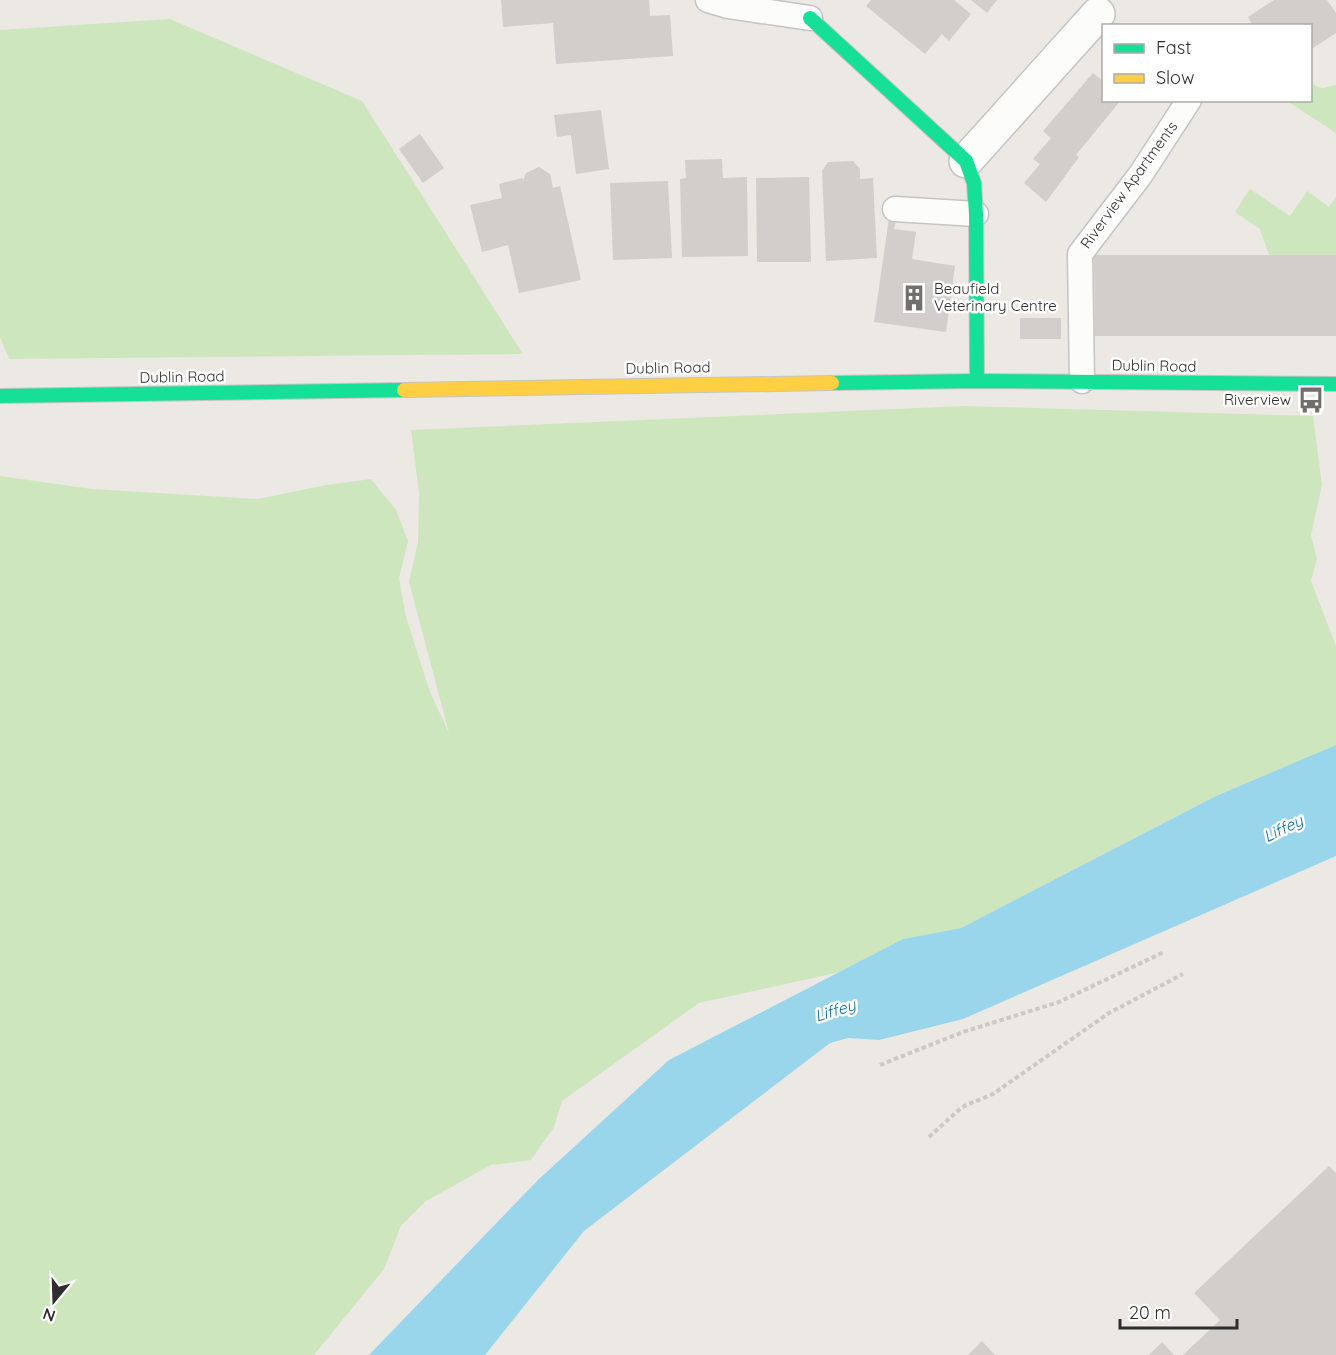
<svg xmlns="http://www.w3.org/2000/svg" width="1336" height="1355" font-family="Quicksand,sans-serif">
<style>
.green{fill:#cee6be}
.water{fill:#99d6ec}
.building{fill:#d1cecb}
.lines{fill:none;stroke-linecap:round;stroke-linejoin:round}
.lane-casing{stroke:#c5c4c5;stroke-width:27}
.street-casing{stroke:#c5c4c5;stroke-width:36}
.fast-casing{stroke:#c5c4c5;stroke-width:16}
.slow-casing{stroke:#c5c4c5;stroke-width:16}
.path{stroke:#c9c9c8;stroke-width:4;stroke-dasharray:4.5 3;stroke-linecap:butt}
.lane{stroke:#fcfcfb;stroke-width:24}
.street{stroke:#fcfcfb;stroke-width:33}
.fast{stroke:#16e098;stroke-width:14}
.slow{stroke:#ffcf43;stroke-width:14}
.labels{text-anchor:middle;stroke-width:5;stroke-linejoin:round;paint-order:stroke}
.street-label{font-size:15px;fill:#2e2e2e;stroke:#fff}
.poi-label{font-size:15px;fill:#2e2e2e;stroke:#fff;text-anchor:start}
.water-label{font-size:16px;font-style:italic;fill:#0d6fa3;stroke:#fff}
</style>
<rect width="100%" height="100%" fill="#ece8e4"/>
<g class="green">
<path d="M170 19 362 101 523 354 9 359 0 337V30Z"/>
<path d="M1311 84 1322 88 1336 85V133L1287 101 1310 100Z"/>
<path d="M1250 189 1290 216 1307 191 1329 207 1336 197V255H1269L1260 229 1235 212Z"/>
<path d="M964 406 1313 416 1322 485 1311 535 1317 559 1311 581 1336 646V745L1216 796 961 928 903 939 840 972 699 1003 562 1101 554 1127 531 1160 491 1165 426 1201 401 1226 384 1269 314 1355H0V476L92 489 258 499 326 485 371 479 396 510 408 541 399 578 406 617 430 692 449 733 409 582 418 542 419 493 411 430Z"/>
</g>
<path class="water" d="M1336 745V856L963 1019 879 1040 848 1038 830 1043 584 1231 485 1355H369L539 1179 669 1060 903 939 961 928 1216 796Z"/>
<g class="building">
<path d="M501 0H649L650 16 670 15 673 56 556 64 553 23 503 27Z"/>
<path d="M871 0H954L971 14 949 41 942 34 925 54 866 6Z"/>
<path d="M971 0H997L987 13Z"/>
<path d="M1274 0H1327L1336 13V33L1310 50V26H1253L1248 17Z"/>
<path d="M1093 73 1104 82V100H1121L1076 155 1079 157 1046 202 1024 183 1040 164 1033 159 1051 138 1043 131Z"/>
<path d="M601 110 609 169 576 174 571 135 557 137 554 115Z"/>
<path d="M420 134 444 168 423 183 399 149Z"/>
<path d="M722 159 723 178 747 177 748 256 682 257 680 179 686 178 685 160Z"/>
<path d="M853 161 860 169V179L873 178 877 258 826 261 822 171 828 162Z"/>
<path d="M539 167 550 174 553 188 560 186 581 280 519 293 508 245 482 252 470 205 502 198 499 184 523 178V181L526 173Z"/>
<path d="M809 177 811 262H757L756 178Z"/>
<path d="M668 181 672 258 613 260 610 183Z"/>
<path d="M889 218 896 219 894 229 916 232 912 259 955 266 946 332 874 322Z"/>
<path d="M1094 255H1336V336H1095Z"/>
<rect x="1020" y="318" width="41" height="21"/>
<path d="M1329 1166 1336 1173V1355H1183L1220 1320 1194 1293Z"/>
<path d="M982 1341 995 1355H968Z"/>
<path d="M1162 1342 1174 1355H1149Z"/>
</g>
<g class="lines">
<g class="lane-casing">
<g id="lane">
<path d="M708 0 728 6 810 18"/>
<path d="M895 209 976 214"/>
<path d="M1082 381 1080 254 1141 174 1189 100"/>
</g>
</g>
<g class="street-casing">
<path id="street" d="M966 161 1098 14"/>
</g>
<g class="fast-casing">
<g id="fast">
<path d="M810 18 966 161 974 183 976 214 977 381"/>
<path d="M832 383 977 381 1336 384"/>
<path d="M0 396 404 390"/>
</g>
</g>
<g class="slow-casing">
<path id="slow" d="M404 390 832 383"/>
</g>
<g class="path">
<path d="M880 1065 963 1032 1059 1002 1164 952"/>
<path d="M929 1137 962 1107 993 1094 1109 1013 1183 974"/>
</g>
<use href="#lane" class="lane"/>
<use href="#street" class="street"/>
<use href="#fast" class="fast"/>
<use href="#slow" class="slow"/>
</g>
<defs>
<g id="building-bare" transform="scale(2.07)"><path d="M-4-6H4V6H1V3H-1V6H-4ZM-2.5-4.3h1.7v1.8h-1.7ZM.8-4.3h1.7v1.8H.8ZM-2.5-1h1.7V.8h-1.7ZM.8-1h1.7V.8H.8Z" fill="#706f6e" stroke="#fff" stroke-width="2.5" paint-order="stroke"/></g>
<g id="bus-bare" transform="scale(2.07)"><path d="M-5-6H5V4H4V6H2V4H-2V6H-4V4H-5ZM-3.5-4V0h7V-4ZM-3.5 1.2v1.5H-2V1.2ZM2 1.2v1.5H3.5V1.2Z" fill="#706f6e" stroke="#fff" stroke-width="2.5" paint-order="stroke"/></g>
</defs>
<g fill-rule="evenodd">
<use href="#building-bare" x="914" y="298"/>
<use href="#bus-bare" x="1311" y="400"/>
</g>
<g class="labels">
<g class="street-label">
<text transform="translate(1129 185) rotate(-54)" y="5">Riverview Apartments</text>
<text transform="translate(1154 366) rotate(1)" y="5">Dublin Road</text>
<text transform="translate(668 368) rotate(-1)" y="5">Dublin Road</text>
<text transform="translate(182 377) rotate(-1)" y="5">Dublin Road</text>
</g>
<g class="poi-label">
<text x="934" y="294">Beaufield<tspan x="934" dy="17">Veterinary Centre</tspan></text>
<text x="1291" y="405" text-anchor="end">Riverview</text>
</g>
<g class="water-label">
<text transform="translate(1283 828) rotate(-26)" y="6">Liffey</text>
<text transform="translate(835 1010) rotate(-17)" y="6">Liffey</text>
</g>
</g>
<rect x="1102" y="24" width="210" height="78" fill="#ffffff" stroke="#ababab" stroke-width="1.5"/>
<rect x="1114" y="44" width="30" height="9" fill="#16e098" stroke="#ababab" stroke-width="1.5"/>
<text x="1156" y="54" font-size="18" fill="#2e2e2e">Fast</text>
<rect x="1114" y="74" width="30" height="9" fill="#ffcf43" stroke="#ababab" stroke-width="1.5"/>
<text x="1156" y="84" font-size="18" fill="#2e2e2e">Slow</text>
<g transform="translate(54 1301) rotate(199)" stroke="#ffffff" stroke-width="4.5" paint-order="stroke">
<path d="M0-4.5L10 22L0 15L-10 22Z" fill="#2e2e2e"/>
<text y="-9" font-size="16" font-weight="bold" text-anchor="middle" fill="#2e2e2e">N</text>
</g>
<path d="M1120 1319v9h117v-9" fill="none" stroke="#2e2e2e" stroke-width="3"/>
<text x="1129" y="1319" font-size="18" fill="#2e2e2e" stroke="#ffffff" stroke-width="4.5" paint-order="stroke">20 m</text>
</svg>
